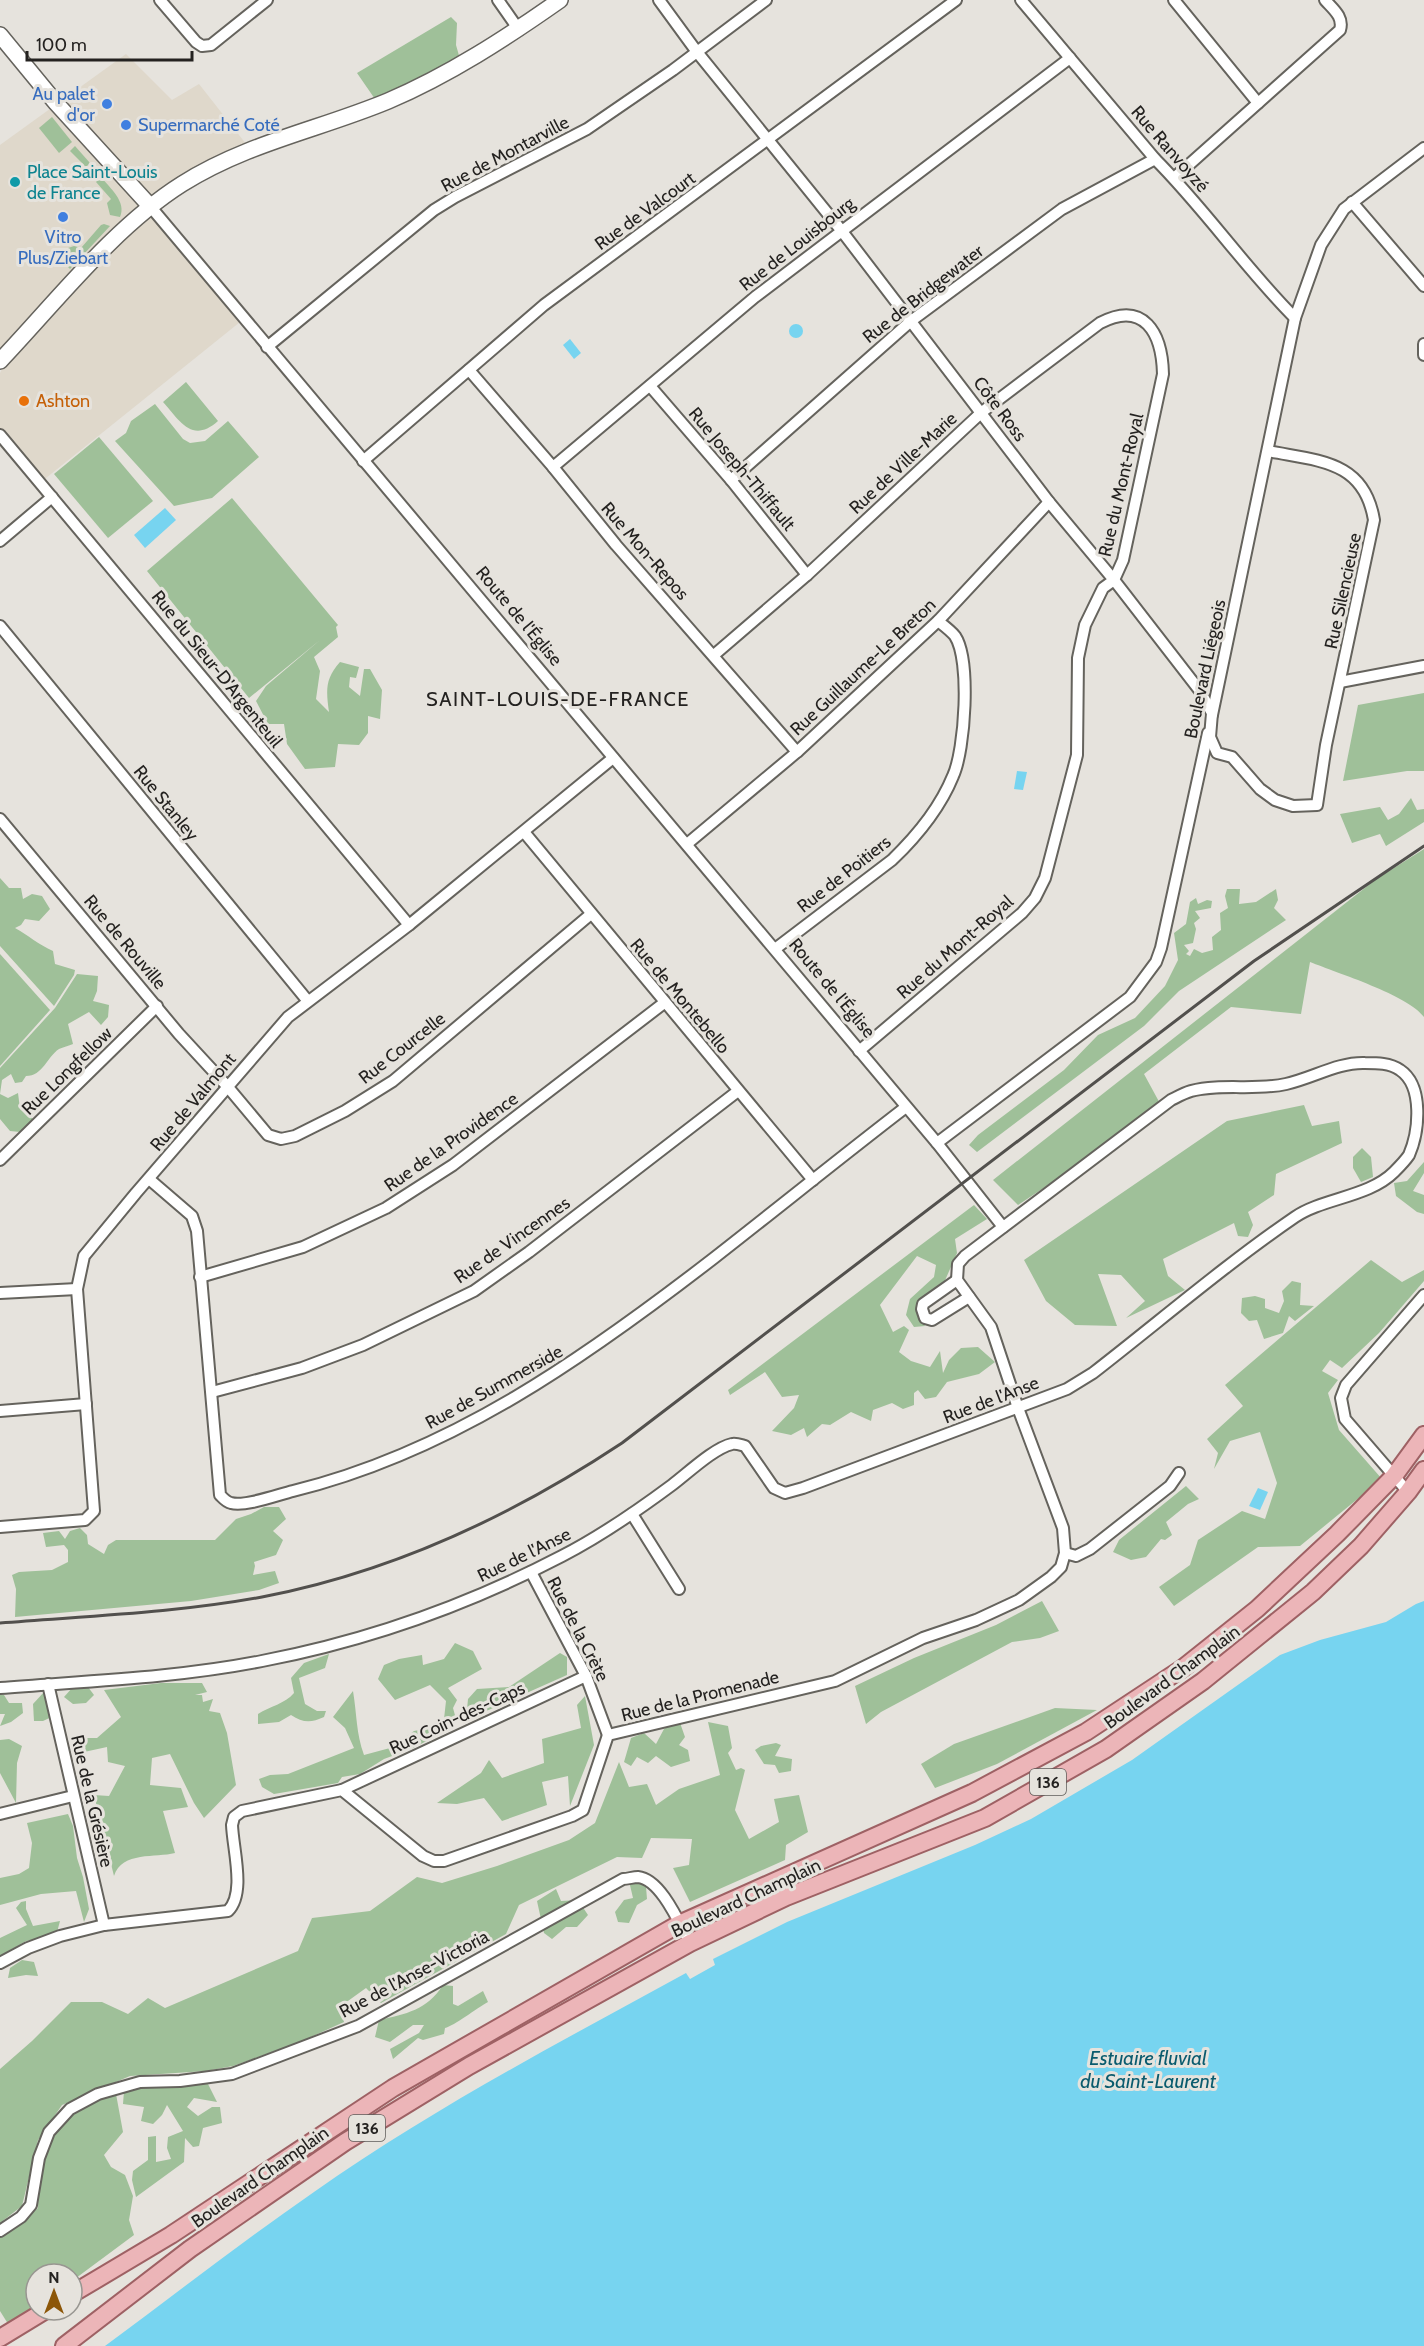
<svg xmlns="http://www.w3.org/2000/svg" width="1424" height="2346" font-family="Cabin,sans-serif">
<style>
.built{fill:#dfd8cb}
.green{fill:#9fc099}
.water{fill:#77d4f0}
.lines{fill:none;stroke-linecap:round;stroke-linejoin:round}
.street-casing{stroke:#65635d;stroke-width:14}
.secondary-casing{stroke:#65635d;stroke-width:18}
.primary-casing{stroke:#9e6164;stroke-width:20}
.street{stroke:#fff;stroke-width:10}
.secondary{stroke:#fff;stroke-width:15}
.primary{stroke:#ecb5b8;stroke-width:16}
.rail{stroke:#52504d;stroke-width:3}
.shop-dot{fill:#3f7fe0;stroke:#e6e3dd;stroke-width:2}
.culture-dot{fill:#0f9aa8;stroke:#e6e3dd;stroke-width:2}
.food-dot{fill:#e8710a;stroke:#e6e3dd;stroke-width:2}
.labels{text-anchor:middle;stroke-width:6;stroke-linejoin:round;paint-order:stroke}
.shield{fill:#e6e3dd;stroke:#5e5c59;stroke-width:1.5}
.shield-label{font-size:16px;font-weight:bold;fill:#242220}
.shop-label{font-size:18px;fill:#366cbe;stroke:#e6e3dd;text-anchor:end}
.street-label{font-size:18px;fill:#242220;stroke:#e6e3dd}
.culture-label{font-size:18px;fill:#0d838f;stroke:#e6e3dd;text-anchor:start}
.food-label{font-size:18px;fill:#c56008;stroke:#e6e3dd;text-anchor:start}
.neighbourhood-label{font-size:20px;letter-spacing:1.5px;fill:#242220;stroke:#e6e3dd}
.water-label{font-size:20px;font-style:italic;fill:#0a5b6e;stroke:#e6e3dd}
</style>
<rect width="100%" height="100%" fill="#e6e3dd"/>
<path class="built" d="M126 54 172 100 199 84 250 149 151 206 245 318 41 482 0 435V373L12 349 0 357V145Z"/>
<g class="green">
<path d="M451 17 457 23 456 45 460 59 377 102 357 73Z"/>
<path d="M52 117 72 142 59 153 39 128Z"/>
<path d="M75 146 90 163 86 167 70 151Z"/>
<path d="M101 177C110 188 127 202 120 217L110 215 107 203 111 199 96 182Z"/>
<path d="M104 224 110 226 70 269 62 261 68 248 74 246 81 248 101 225Z"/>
<path d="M186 382 218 421C192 444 180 421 163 402Z"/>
<path d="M155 404 183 439 190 443 205 441 228 421 259 457 212 498 174 506 115 441 126 433 131 421Z"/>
<path d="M99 437 153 501 108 538 54 474Z"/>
<path d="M232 498 338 625 336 627 338 637 314 657 320 671 316 699 329 712C326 690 325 679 340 662L359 667 356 678 350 677 349 687 360 696 364 669H370L382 690 380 719 368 716V733L359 745 338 744 335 767 305 769 287 744 284 724H268L256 701 266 686 320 640 249 698 147 571Z"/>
<path d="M1424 693V771H1407L1343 781 1358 705Z"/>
<path d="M1411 798 1417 810 1424 809V822L1386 846 1380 834 1352 843 1340 814 1380 807 1388 820 1399 814Z"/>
<path d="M1424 849V1017C1408 995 1337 973 1310 962L1301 1014 1231 1007 1144 1074 1163 1109 1018 1205 993 1180 1375 880Z"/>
<path d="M0 878 9 888H21L23 899 32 894 42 896 50 909 39 921 25 919 21 925 15 928C28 935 39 945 53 951L55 964 75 970 74 975 54 1006 0 946Z"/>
<path d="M1227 889H1240L1239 904 1256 902 1276 889 1278 900 1274 908 1286 920 1179 991 1144 1026 977 1152 969 1145 978 1135 1064 1070 1098 1035 1135 1018 1165 986 1178 960 1174 933 1186 924 1190 902 1196 898 1198 904 1207 900 1212 901 1211 908 1195 911 1200 918 1194 923 1196 929 1193 943 1184 945 1189 951 1186 954 1190 956 1194 949 1202 953 1213 950 1212 937 1221 930 1220 913 1228 908 1225 896Z"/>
<path d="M0 954 50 1010 0 1066Z"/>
<path d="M77 974 98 976 97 991 93 1001 109 1005 108 1017 101 1025 89 1012 68 1024 73 1044C69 1046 63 1047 59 1049 47 1057 43 1076 26 1076L22 1082 15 1083 11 1074 2 1080 0 1094 8 1098 18 1093 20 1109 33 1119 20 1132 10 1131 0 1119V1068L55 1008Z"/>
<path d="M1304 1105 1312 1126 1339 1121 1342 1143 1276 1174 1274 1195 1248 1212 1253 1225 1248 1237 1238 1236 1234 1223 1163 1259 1168 1276 1185 1290 1126 1318 1145 1301 1121 1275 1098 1274 1117 1326 1075 1325 1046 1301 1024 1260 1227 1121Z"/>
<path d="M1362 1148 1371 1157 1373 1177 1361 1182 1353 1168V1157Z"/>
<path d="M1424 1162V1173L1413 1191 1424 1195V1214L1417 1212 1396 1196 1394 1183 1407 1181Z"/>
<path d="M974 1205 987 1219 955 1239 957 1253 943 1285 919 1316 925 1326 914 1327 906 1315 910 1299 934 1277 936 1265 917 1256 880 1305 893 1332 904 1326 909 1330 899 1352 911 1361 930 1367 940 1351 943 1373 949 1360 961 1348 978 1347 995 1362 979 1374 947 1382 936 1397 925 1399 918 1390 914 1393V1405L903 1409 892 1403 873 1410 871 1421 851 1412 830 1425 822 1424 807 1437 804 1428 791 1435 772 1431 794 1408 799 1395 782 1397 765 1372 730 1395 728 1390Z"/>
<path d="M1371 1260 1402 1282 1424 1270V1281L1379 1333 1342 1368 1330 1360 1322 1371 1338 1380 1328 1393 1339 1430 1382 1479 1300 1546 1258 1547 1174 1606 1159 1587 1190 1565 1198 1540 1242 1511 1265 1519 1277 1483 1260 1432 1230 1441 1214 1469 1218 1453 1207 1439 1243 1406 1225 1385Z"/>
<path d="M1292 1281 1301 1283 1300 1305 1314 1306 1295 1321 1289 1316 1283 1333 1264 1339 1257 1320 1249 1321 1241 1313 1242 1298 1255 1296 1265 1299V1308L1279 1313 1284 1301 1282 1291Z"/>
<path d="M1186 1486 1199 1499 1188 1504 1166 1522 1172 1535 1165 1540 1161 1539 1146 1557 1131 1560 1113 1552 1119 1540Z"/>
<path d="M264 1507H279L286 1519 273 1531 283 1540 276 1555 254 1562 255 1566 253 1575 275 1571 279 1583 259 1590 191 1601 15 1617 16 1589 12 1575 19 1572 52 1570 68 1562V1550L64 1545 46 1547 43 1533 59 1531 65 1539 70 1531 80 1528 87 1535 88 1544 104 1554 108 1545 116 1540H215L236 1519 251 1514Z"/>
<path d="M1042 1601 1059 1631 1040 1638 1012 1642 881 1712 866 1724 855 1686 914 1658 996 1625Z"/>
<path d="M455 1643 473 1651 482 1669 448 1688 457 1700 453 1708 456 1719 446 1731 411 1749 384 1759 360 1774 342 1777 338 1783 274 1794 262 1787 259 1779 270 1775 288 1774 354 1748 345 1728 333 1717 353 1691C357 1715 356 1733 364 1755L390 1748 414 1731 439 1726 444 1719 446 1701 430 1685 395 1700 378 1679 384 1665 399 1659 422 1655 423 1665 444 1659Z"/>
<path d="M560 1653 567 1657V1675L466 1720 468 1699 477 1689 509 1687Z"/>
<path d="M329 1654 325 1668 299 1678 305 1704 317 1711H326L324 1717C311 1723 303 1723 291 1715L279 1722 258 1724V1714C270 1706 285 1704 294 1693L291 1678 304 1663Z"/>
<path d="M161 1683H202L207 1692 195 1695H202L203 1702 213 1699 209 1711 220 1713 227 1733 236 1785 204 1818 194 1803 170 1754 152 1758 150 1785 181 1788 188 1807 163 1811 175 1853C156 1858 122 1851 114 1876L94 1795 109 1796 125 1766 108 1762 107 1747 84 1752 73 1738H97L121 1717 104 1690Z"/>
<path d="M88 1687 94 1695 86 1703 73 1704 64 1697 72 1688Z"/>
<path d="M44 1692 57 1698 60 1713 43 1721H34L33 1704Z"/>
<path d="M0 1695H4L9 1703H22L23 1713 11 1722 0 1726 5 1714H0Z"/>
<path d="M585 1696 594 1745 570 1806 568 1776 542 1782 547 1805 502 1821 484 1798 457 1804 437 1803 481 1773 489 1760 502 1778 544 1763 542 1739 581 1728 577 1705Z"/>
<path d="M1055 1708 1097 1710 997 1764 935 1788 921 1764 954 1744Z"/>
<path d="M679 1720 685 1737 679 1745 688 1750 690 1761 671 1767 656 1756 648 1763 637 1757 631 1766 624 1762 631 1738 644 1733 656 1744 664 1729Z"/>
<path d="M708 1722 728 1726 732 1748 728 1753 736 1770 741 1768 745 1770 735 1810 749 1839 779 1822 774 1799 799 1795 808 1832 786 1845 785 1860 690 1902 673 1868 689 1865 692 1839 651 1838 642 1858 617 1857 519 1905 506 1934 381 2003 366 1988 341 2006 344 2022 302 2041 233 2066 206 2071 130 2076 62 2105 38 2140 22 2206 0 2223V2069L32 2041 71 2002H102L128 2014 148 1998 165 2008 298 1951 312 1918 370 1911 417 1877 442 1883 497 1866 569 1840 595 1823 619 1762 629 1787 647 1784 656 1805 679 1789 720 1775Z"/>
<path d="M9 1739 22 1746 17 1763 16 1803 0 1773V1740Z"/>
<path d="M776 1743 781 1745 775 1756 792 1759 791 1771 779 1773 775 1765 764 1764 755 1750 761 1746Z"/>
<path d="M68 1814 73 1826 77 1858 83 1877 89 1909 84 1922 76 1891 41 1894 0 1905V1878L19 1874 29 1868 32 1843 27 1823Z"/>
<path d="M639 1880 646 1887 647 1899 637 1905 629 1923 618 1922 615 1912 624 1900 633 1898 629 1881Z"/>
<path d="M556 1889 561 1901 578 1900 588 1915 577 1927H566L552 1939 544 1933 537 1901Z"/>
<path d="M26 1901V1909L33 1926 60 1921 56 1936 26 1941 0 1956V1938L27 1925 16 1908 21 1902Z"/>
<path d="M22 1960 34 1962 38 1976 26 1975 8 1978 10 1968Z"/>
<path d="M443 1985 453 1986V2004L458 2006 483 1991 488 2002C477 2008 454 2026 445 2028L444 2034 423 2040 418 2038 393 2059 390 2049 419 2033 424 2025H413L390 2042 375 2037 379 2020C406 2014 427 2010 443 1985Z"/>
<path d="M208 2084 217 2102 194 2098 187 2107 198 2116 212 2107H220L222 2123 203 2128 199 2146 193 2147 185 2138 184 2162 136 2197 132 2180 133 2171 148 2160V2137L156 2136V2162L171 2159 167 2148 168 2137 183 2131 167 2105 162 2115 153 2124 141 2121 144 2107 123 2104 124 2091 144 2087Z"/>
<path d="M116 2094 123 2132 104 2155 111 2167 125 2175 133 2196 129 2220 134 2235 72 2281V2274H36V2308L10 2327 0 2311V2236L18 2226 38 2208C42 2150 52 2108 116 2094Z"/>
</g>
<g class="water">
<circle cx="796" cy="331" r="7"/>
<path d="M570 339 581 353 574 359 563 345Z"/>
<path d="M165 508 176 520 145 548 134 535Z"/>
<path d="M1017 771 1027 772 1023 790 1014 789Z"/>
<path d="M1258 1488 1268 1492 1260 1510 1249 1506Z"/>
<path d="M1424 1601V2346H105C174 2295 243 2241 314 2192 432 2109 560 2042 686 1973L690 1979 715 1965 713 1959 787 1922 975 1845 1031 1819 1132 1760 1280 1655 1320 1640 1386 1622 1416 1604Z"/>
</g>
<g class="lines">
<g class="street-casing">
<g id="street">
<path d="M160 0 196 42 202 46 211 45 267 0"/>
<path d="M498 0 519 30"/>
<path d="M659 0 697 52 841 230 1049 502 1114 580 1200 691 1212 713 1210 737 1217 753 1232 757 1260 789 1275 800 1293 806 1317 805 1326 745 1374 520C1364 460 1318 461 1268 451"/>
<path d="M1021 0 1155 159C1205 209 1245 268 1295 318"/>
<path d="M1174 0 1258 103"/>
<path d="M1174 178 1340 30C1344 17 1333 9 1325 0"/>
<path d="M1352 202 1424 286"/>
<path d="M150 206 937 1143 1003 1227"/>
<path d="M1424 344V355"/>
<path d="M267 347 434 210 455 197 587 129 673 70 766 0"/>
<path d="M469 370 553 467 616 545 797 752"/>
<path d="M650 386 731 480 807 575"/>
<path d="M0 435 409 925"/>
<path d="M363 461 544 305 956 0"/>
<path d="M553 467 755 297 1070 58"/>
<path d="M731 480 911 321 1062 209 1155 159"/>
<path d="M0 541 52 497"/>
<path d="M0 626 307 1000"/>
<path d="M714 655 807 575 982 412 1100 323C1144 300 1162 333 1163 374L1123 560 1114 580 1103 588 1085 625 1078 658 1077 755 1045 878 1035 898 1022 913 859 1051"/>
<path d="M1340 682 1424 666"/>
<path d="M1212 715 1295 318 1321 245 1344 209 1424 148"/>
<path d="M0 819 179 1034 227 1086 268 1135 281 1139 295 1136 345 1111 393 1081 591 914"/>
<path d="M524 832 813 1180"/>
<path d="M687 844 797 752 938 621 1049 502"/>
<path d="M775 949 892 860C917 836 940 808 953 776 965 750 971 660 955 636 951 631 943 625 938 621"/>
<path d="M937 1143 1130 997 1156 962 1161 948 1208 733"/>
<path d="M0 1160 157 1006"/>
<path d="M149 1179 192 1216 197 1231 220 1495C223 1498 226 1502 231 1503 245 1507 277 1495 293 1491 452 1452 586 1357 714 1258 778 1208 841 1157 906 1107"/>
<path d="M200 1277 303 1247 386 1208 453 1165 664 1003"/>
<path d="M957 1280 923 1304 922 1309 925 1318 932 1320 969 1297"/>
<path d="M0 1293 77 1289"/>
<path d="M212 1392 302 1368 363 1345 474 1291 529 1252 738 1091"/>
<path d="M0 1411 86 1404"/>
<path d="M1408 1492 1345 1419 1341 1398 1346 1385 1424 1295"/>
<path d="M632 1514 679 1589"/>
<path d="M0 1527 85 1520 94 1511 77 1289 84 1256 136 1193 288 1017 409 925 613 758"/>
<path d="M1065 1553 1076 1556 1090 1549 1170 1486 1179 1473"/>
<path d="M531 1572 586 1676 608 1735"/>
<path d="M48 1684 104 1925"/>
<path d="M0 1688C87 1681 176 1678 262 1661 366 1641 468 1605 562 1556 601 1536 637 1511 672 1485 688 1473 714 1448 732 1444 736 1443 741 1445 745 1446L774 1488 785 1493 803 1488 1067 1389 1093 1373C1160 1321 1225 1265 1295 1217 1323 1198 1369 1197 1394 1172 1399 1167 1405 1161 1409 1155 1419 1132 1424 1086 1400 1070 1390 1063 1377 1063 1365 1063 1338 1062 1313 1078 1286 1084 1255 1091 1222 1083 1191 1091 1184 1093 1177 1097 1171 1100L965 1256 958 1264 957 1280 991 1327 1018 1408 1063 1528 1065 1553 1061 1567 1051 1577 1019 1600 976 1620 923 1638 835 1681 608 1735 583 1810 572 1816 444 1861H434L423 1856 342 1790 242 1811 234 1817 232 1825C233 1850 246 1893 228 1911L104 1925 60 1936 28 1948 0 1963"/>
<path d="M342 1790 586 1676"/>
<path d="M0 1814 73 1796"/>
<path d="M0 2231 21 2217 31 2205 39 2158 49 2132 70 2109 98 2094 140 2082 180 2081 232 2074 358 2026 623 1879C628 1879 633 1877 638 1877 661 1879 680 1925 690 1943"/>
</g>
</g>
<g class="secondary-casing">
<g id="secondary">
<path d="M0 35 56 103 150 206"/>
<path d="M0 361C56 302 114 227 182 184 247 143 318 130 388 101 449 75 506 38 560 0"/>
</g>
</g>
<g class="primary-casing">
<g id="primary">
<path d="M72 2294 171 2235 393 2088 679 1924 972 1793 1086 1732 1183 1668 1257 1609 1337 1534 1394 1476 1424 1435"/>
<path d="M0 2338 46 2310"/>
<path d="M64 2346 190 2249 345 2142 469 2066 690 1943 786 1897 985 1818 1106 1749 1203 1681 1313 1592 1361 1546 1408 1492 1424 1470"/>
</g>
</g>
<use href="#street" class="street"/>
<use href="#secondary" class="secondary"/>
<use href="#primary" class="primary"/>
<path class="rail" d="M0 1623C87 1616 176 1613 262 1597 393 1572 512 1516 622 1443L1254 961 1424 846"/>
</g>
<g class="shop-dot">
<circle cx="107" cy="104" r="6"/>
<circle cx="126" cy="125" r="6"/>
<circle cx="63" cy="217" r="6"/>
</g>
<circle class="culture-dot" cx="15" cy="182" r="6"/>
<circle class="food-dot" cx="24" cy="401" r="6"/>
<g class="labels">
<g class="shield">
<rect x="1030" y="1769" width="36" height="26" rx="4.5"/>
<rect x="349" y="2115" width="36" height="26" rx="4.5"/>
</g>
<g class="shield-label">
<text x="1048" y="1788">136</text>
<text x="367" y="2134">136</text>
</g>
<g class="shop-label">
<text x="95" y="100">Au palet<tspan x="95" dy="21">d'or</tspan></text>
<text x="138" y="131" text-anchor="start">Supermarché Coté</text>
<text x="63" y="243" text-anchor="middle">Vitro<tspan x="63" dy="21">Plus/Ziebart</tspan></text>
</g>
<g class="street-label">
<text transform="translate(1170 149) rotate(49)" y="6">Rue Ranvoyzé</text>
<text transform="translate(505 154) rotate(-28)" y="6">Rue de Montarville</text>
<text transform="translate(645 211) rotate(-36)" y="6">Rue de Valcourt</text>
<text transform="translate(797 244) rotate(-38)" y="6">Rue de Louisbourg</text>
<text transform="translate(923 294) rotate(-38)" y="6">Rue de Bridgewater</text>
<text transform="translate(1000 409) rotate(53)" y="6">Côte Ross</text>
<text transform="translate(903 463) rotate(-43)" y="6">Rue de Ville-Marie</text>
<text transform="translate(742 469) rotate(50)" y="6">Rue Joseph-Thiffault</text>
<text transform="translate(1121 485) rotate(-77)" y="6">Rue du Mont-Royal</text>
<text transform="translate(645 551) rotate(49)" y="6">Rue Mon-Repos</text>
<text transform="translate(1343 591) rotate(-78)" y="6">Rue Silencieuse</text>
<text transform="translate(519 616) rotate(50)" y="6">Route de l'Église</text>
<text transform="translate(863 667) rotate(-43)" y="6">Rue Guillaume-Le Breton</text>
<text transform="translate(217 669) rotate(51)" y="6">Rue du Sieur-D'Argenteuil</text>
<text transform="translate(1205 669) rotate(-78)" y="6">Boulevard Liégeois</text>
<text transform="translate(166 803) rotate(51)" y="6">Rue Stanley</text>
<text transform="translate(844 874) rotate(-38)" y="6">Rue de Poitiers</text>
<text transform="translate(125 942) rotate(50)" y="6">Rue de Rouville</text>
<text transform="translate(955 947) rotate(-41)" y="6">Rue du Mont-Royal</text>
<text transform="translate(832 988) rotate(50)" y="6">Route de l'Église</text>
<text transform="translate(680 996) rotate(50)" y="6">Rue de Montebello</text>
<text transform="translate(402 1048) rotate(-38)" y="6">Rue Courcelle</text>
<text transform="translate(67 1071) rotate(-44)" y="6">Rue Longfellow</text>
<text transform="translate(193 1102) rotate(-50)" y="6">Rue de Valmont</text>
<text transform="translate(451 1142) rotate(-35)" y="6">Rue de la Providence</text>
<text transform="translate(512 1240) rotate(-35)" y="6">Rue de Vincennes</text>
<text transform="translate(494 1387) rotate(-29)" y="6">Rue de Summerside</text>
<text transform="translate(991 1400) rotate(-21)" y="6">Rue de l'Anse</text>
<text transform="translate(524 1555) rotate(-26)" y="6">Rue de l'Anse</text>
<text transform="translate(578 1629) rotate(63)" y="6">Rue de la Crète</text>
<text transform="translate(1172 1677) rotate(-36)" y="6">Boulevard Champlain</text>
<text transform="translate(700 1696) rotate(-14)" y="6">Rue de la Promenade</text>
<text transform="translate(457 1718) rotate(-25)" y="6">Rue Coin-des-Caps</text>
<text transform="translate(92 1801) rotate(77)" y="6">Rue de la Grésière</text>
<text transform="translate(746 1898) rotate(-25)" y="6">Boulevard Champlain</text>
<text transform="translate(414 1974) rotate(-28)" y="6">Rue de l'Anse-Victoria</text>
<text transform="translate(260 2177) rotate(-35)" y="6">Boulevard Champlain</text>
</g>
<g class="culture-label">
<text x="27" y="178">Place Saint-Louis<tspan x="27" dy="21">de France</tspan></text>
</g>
<g class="food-label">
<text x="36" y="407">Ashton</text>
</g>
<g class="neighbourhood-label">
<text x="558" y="706">SAINT-LOUIS-DE-FRANCE</text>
</g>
<g class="water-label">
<text x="1148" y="2065">Estuaire fluvial<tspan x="1148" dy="23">du Saint-Laurent</tspan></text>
</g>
</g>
<g transform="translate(54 2292)"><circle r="28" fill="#e6e3dd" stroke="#989691" stroke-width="1.5"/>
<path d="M0-4.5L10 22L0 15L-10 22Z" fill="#8c5608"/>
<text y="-9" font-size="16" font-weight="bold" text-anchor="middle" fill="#242220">N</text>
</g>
<path d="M27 51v9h165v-9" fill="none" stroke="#242220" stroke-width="3"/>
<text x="36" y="51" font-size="18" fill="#242220" stroke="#e6e3dd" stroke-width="4.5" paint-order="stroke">100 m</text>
</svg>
